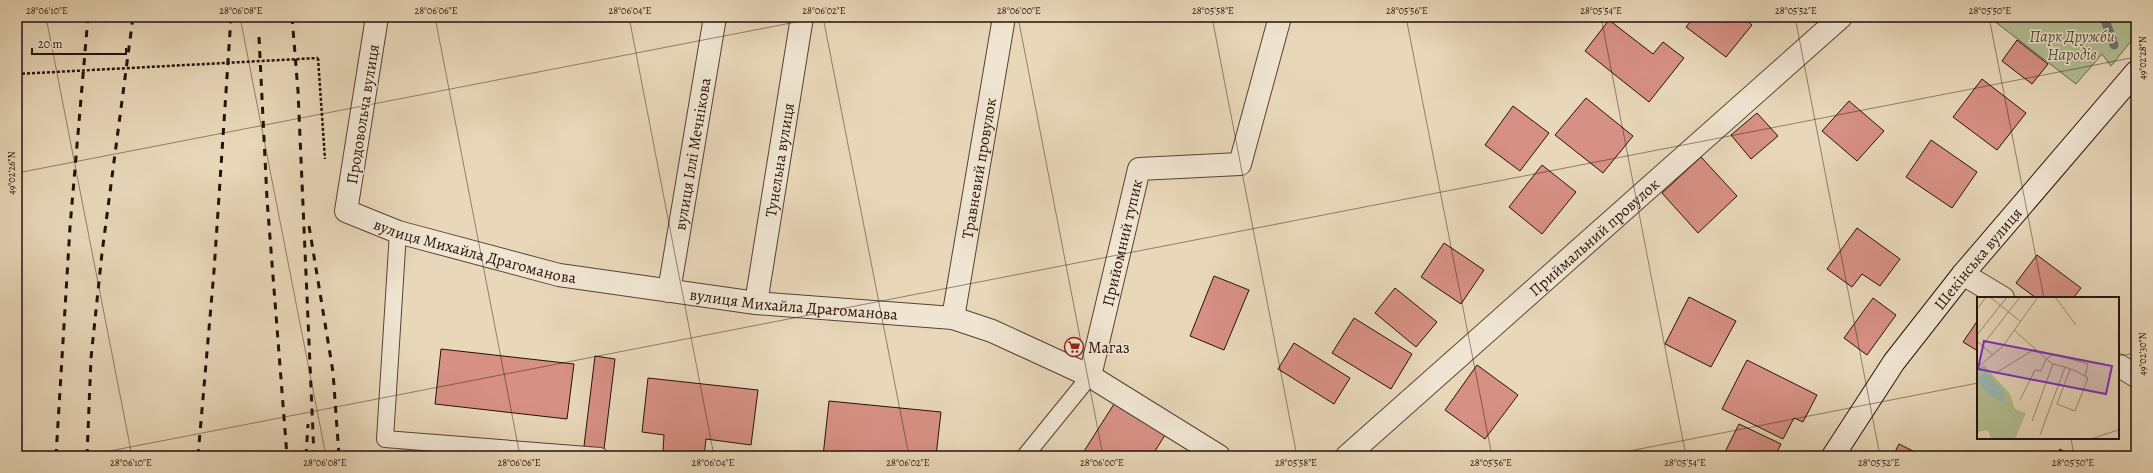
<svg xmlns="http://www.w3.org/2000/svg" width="2153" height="473" font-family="Alegreya,serif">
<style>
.green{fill:#b2bf92;stroke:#6c684c}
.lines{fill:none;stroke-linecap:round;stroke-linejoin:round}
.stream{stroke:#6b756e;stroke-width:9}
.building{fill:#d79084;stroke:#271106}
.service-casing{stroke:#574233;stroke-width:18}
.minor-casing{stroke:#574233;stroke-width:24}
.secondary-casing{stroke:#271106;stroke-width:24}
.path{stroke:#271106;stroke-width:2.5;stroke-dasharray:3 2;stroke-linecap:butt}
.service{stroke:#f0e5d2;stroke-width:16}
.minor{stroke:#f0e5d2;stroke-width:22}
.secondary{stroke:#f0e5d2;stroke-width:22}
.rail{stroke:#271106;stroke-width:3;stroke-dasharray:7 7;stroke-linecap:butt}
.path-bridge{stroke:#271106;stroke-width:2.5;stroke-dasharray:3 2;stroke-linecap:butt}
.ticks{fill:none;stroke:#271106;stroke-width:1;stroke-opacity:0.45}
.labels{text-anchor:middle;stroke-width:3;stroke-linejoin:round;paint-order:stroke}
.park-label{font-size:16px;font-style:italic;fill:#584e37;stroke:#f0e5d2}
.street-label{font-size:16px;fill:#271106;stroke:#f0e5d2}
.poi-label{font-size:16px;fill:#271106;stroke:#f0e5d2;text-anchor:start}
.inset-road{fill:none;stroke:#9b8871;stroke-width:1}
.view{fill:#7b2cbf;fill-opacity:0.15;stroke:#7b2cbf;stroke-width:2}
.inset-edge{fill:none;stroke:#271106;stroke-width:2}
.neatline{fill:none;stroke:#271106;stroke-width:1.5}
.ticks-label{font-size:10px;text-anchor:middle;fill:#271106}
</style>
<rect width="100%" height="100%" fill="#e8d7b9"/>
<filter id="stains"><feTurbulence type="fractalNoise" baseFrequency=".005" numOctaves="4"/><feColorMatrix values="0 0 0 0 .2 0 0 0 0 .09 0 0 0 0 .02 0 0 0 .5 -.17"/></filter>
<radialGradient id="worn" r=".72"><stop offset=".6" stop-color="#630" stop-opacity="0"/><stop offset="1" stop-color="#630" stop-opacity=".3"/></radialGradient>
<path class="green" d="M1989 17H2136V35L2111 66 2102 54 2076 84Z"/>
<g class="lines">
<path class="stream" d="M2104 17 2114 45"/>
</g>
<g class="building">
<path d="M1694 17H1742L1752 25 1726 57 1686 27Z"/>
<path d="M1609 20 1653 54 1663 42 1684 58 1649 102 1585 51Z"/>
<path d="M2017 40 2048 64 2032 84 2002 61Z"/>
<path d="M1982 79 2026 113 1997 150 1953 117Z"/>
<path d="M1586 98 1633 136 1603 173 1555 135Z"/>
<path d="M1849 101 1884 131 1857 161 1822 131Z"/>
<path d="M1513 106 1549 133 1520 171 1485 145Z"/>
<path d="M1757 113 1778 136 1751 159 1731 135Z"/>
<path d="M1931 140 1977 172 1952 208 1906 177Z"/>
<path d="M1701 157 1737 196 1698 233 1662 193Z"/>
<path d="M1542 165 1576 192 1542 234 1509 207Z"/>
<path d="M1857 228 1900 259 1880 286 1862 274 1852 287 1827 269Z"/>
<path d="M1444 243 1484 270 1461 304 1421 277Z"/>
<path d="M2037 255 2081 288 2073 298H2036L2016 283Z"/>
<path d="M1214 276 1249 290 1224 350 1190 336Z"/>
<path d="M1395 288 1437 322 1416 347 1375 313Z"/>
<path d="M1689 297 1736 321 1711 367 1665 344Z"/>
<path d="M1873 298 1896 315 1867 355 1844 338Z"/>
<path d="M1354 318 1412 354 1391 389 1332 353Z"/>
<path d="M1978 320V351L1963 342Z"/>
<path d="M1294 343 1350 378 1334 404 1278 369Z"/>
<path d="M441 349 574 364 567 419 435 404Z"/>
<path d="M595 356 615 359 604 449 584 446Z"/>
<path d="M1747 360 1817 395 1803 422 1794 418 1783 439 1722 409Z"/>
<path d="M1477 365 1518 395 1485 439 1445 410Z"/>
<path d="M648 378 758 390 751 445 706 439 704 456 663 451 664 435 642 432Z"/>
<path d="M829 401 941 412 936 456H823Z"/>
<path d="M1114 404 1165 435 1152 456H1081Z"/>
<path d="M1739 424 1781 444 1775 456H1723Z"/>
<path d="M1899 444 1923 456H1893Z"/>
<path d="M2060 449 2073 456H2055Z"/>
</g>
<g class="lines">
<g class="service-casing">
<g id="service">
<path d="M398 232 385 439 600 456"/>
<path d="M1025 456 1090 376"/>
</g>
</g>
<g class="minor-casing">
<g id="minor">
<path id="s1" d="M377 17 346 211 398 232 559 275 756 303 953 318 992 331 1090 376 1219 456"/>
<path d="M1963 274 2003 298"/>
<path id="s2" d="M669 291 715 17"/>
<path id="s3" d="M756 303 802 17"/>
<path id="s4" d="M953 318 1004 17"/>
<path d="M2118 365 2136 376"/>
<path id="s5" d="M1090 376 1139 169 1240 164 1280 17"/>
<path id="s6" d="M1347 456 1841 17"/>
</g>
</g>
<g class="secondary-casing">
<g id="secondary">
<path id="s7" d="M1833 456 1894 362 1963 274 2136 72"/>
</g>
</g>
<path class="path" d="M318 58 325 159"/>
<use href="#service" class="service"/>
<use href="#minor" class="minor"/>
<use href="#secondary" class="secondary"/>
<g class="rail">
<path d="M292 17 298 91 314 456"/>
<path d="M259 37 267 199 287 456"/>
<path d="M309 226 333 372 339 456"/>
<path d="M17 441 21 456"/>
<path d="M56 456 70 227 88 17"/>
<path d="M87 456 91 358 102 253 133 17"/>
<path d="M198 456 214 271 231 17"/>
<path d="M306 456 308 424"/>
</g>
<path class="path-bridge" d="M17 74 318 58"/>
</g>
<path class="ticks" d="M46 17 132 456M240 17 326 456M435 17 520 456M629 17 714 456M823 17 909 456M1018 17 1103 456M1212 17 1297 456M1406 17 1492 456M1601 17 1686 456M1795 17 1880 456M1989 17 2044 298M17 173 822 17M2118 356 2136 353M2071 438 2074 456M84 456 2136 57M1604 456 1978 383"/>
<defs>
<g id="supermarket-ring" transform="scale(1)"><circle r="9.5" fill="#f0e5d2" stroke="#8f2418" stroke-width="1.5"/><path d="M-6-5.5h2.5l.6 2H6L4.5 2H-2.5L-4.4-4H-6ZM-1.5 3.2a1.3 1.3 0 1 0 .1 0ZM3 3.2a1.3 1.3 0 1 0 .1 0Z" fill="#8f2418"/></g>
</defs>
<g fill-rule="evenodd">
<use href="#supermarket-ring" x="1074" y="347"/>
</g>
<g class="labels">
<g class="park-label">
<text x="2072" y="42">Парк Дружби<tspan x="2072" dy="18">Народів</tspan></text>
</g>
<g class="street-label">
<text transform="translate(362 114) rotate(-81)" y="6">Продовольча вулиця</text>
<text dy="6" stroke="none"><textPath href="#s2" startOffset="139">вулиця Іллі Мечнікова</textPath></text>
<text dy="6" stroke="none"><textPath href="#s3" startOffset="145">Тунельна вулиця</textPath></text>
<text dy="6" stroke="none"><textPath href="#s4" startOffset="152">Травневий провулок</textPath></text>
<text dy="6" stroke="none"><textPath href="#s6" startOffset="330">Приймальний провулок</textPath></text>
<text dy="6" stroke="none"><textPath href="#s5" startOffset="137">Прийомний тупик</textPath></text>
<text dy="6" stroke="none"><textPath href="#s1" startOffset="332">вулиця Михайла Драгоманова</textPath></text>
<text dy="6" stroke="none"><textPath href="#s7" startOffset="245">Шекінська вулиця</textPath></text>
<text dy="6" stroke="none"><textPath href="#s1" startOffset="656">вулиця Михайла Драгоманова</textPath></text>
</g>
<g class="poi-label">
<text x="1088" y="353">Магаз</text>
</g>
</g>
<g transform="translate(1977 297)">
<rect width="142" height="142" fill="#e8d7b9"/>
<path d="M7 68 33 97 38 112 49 116 38 142H14L11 133 0 135V73Z" fill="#b2bf92"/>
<path d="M9 75 26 94 27 106 13 98 1 85V81Z" fill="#98b8b4"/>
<path class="inset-road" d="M13 0 43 24M78 0 99 28M0 12 9 0M37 33 74 66 76 67 88 70 99 74 111 81 98 114 80 107 93 72M0 38 30 0M0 44 16 58M5 49 43 0M0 71 26 49 61 0M17 77 58 52M43 103 58 73 64 74 69 62 76 57 111 67 108 79M55 124 76 67M63 138 88 70M114 142 141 133"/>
<path class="view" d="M7 44 135 69 129 97 1 72Z"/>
<rect width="142" height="142" class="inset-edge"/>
</g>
<rect width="2153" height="473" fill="none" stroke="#e8d7b9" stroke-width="44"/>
<path d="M32 48v6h94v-6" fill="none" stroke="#271106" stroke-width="2"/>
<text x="38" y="48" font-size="12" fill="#271106" stroke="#f0e5d2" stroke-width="3" paint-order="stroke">20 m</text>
<rect x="22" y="22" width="2109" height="429" class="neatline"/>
<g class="ticks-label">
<text x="47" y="14">28°06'10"E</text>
<text x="241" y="14">28°06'08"E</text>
<text x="436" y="14">28°06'06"E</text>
<text x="630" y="14">28°06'04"E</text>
<text x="824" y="14">28°06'02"E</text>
<text x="1019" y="14">28°06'00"E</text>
<text x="1213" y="14">28°05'58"E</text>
<text x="1407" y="14">28°05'56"E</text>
<text x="1601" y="14">28°05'54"E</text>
<text x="1796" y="14">28°05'52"E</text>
<text x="1990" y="14">28°05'50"E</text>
<text transform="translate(2142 58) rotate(-90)" y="4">49°02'28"N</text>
<text transform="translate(11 173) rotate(-90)" y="4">49°02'26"N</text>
<text transform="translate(2142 354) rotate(-90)" y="4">49°02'30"N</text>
<text x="131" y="466">28°06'10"E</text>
<text x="325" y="466">28°06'08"E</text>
<text x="519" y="466">28°06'06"E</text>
<text x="713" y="466">28°06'04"E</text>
<text x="908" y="466">28°06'02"E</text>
<text x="1102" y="466">28°06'00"E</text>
<text x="1296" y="466">28°05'58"E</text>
<text x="1491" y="466">28°05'56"E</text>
<text x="1685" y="466">28°05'54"E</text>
<text x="1879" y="466">28°05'52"E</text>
<text x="2073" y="466">28°05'50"E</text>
</g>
<rect width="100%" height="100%" filter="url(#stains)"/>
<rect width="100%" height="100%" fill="url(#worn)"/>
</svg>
